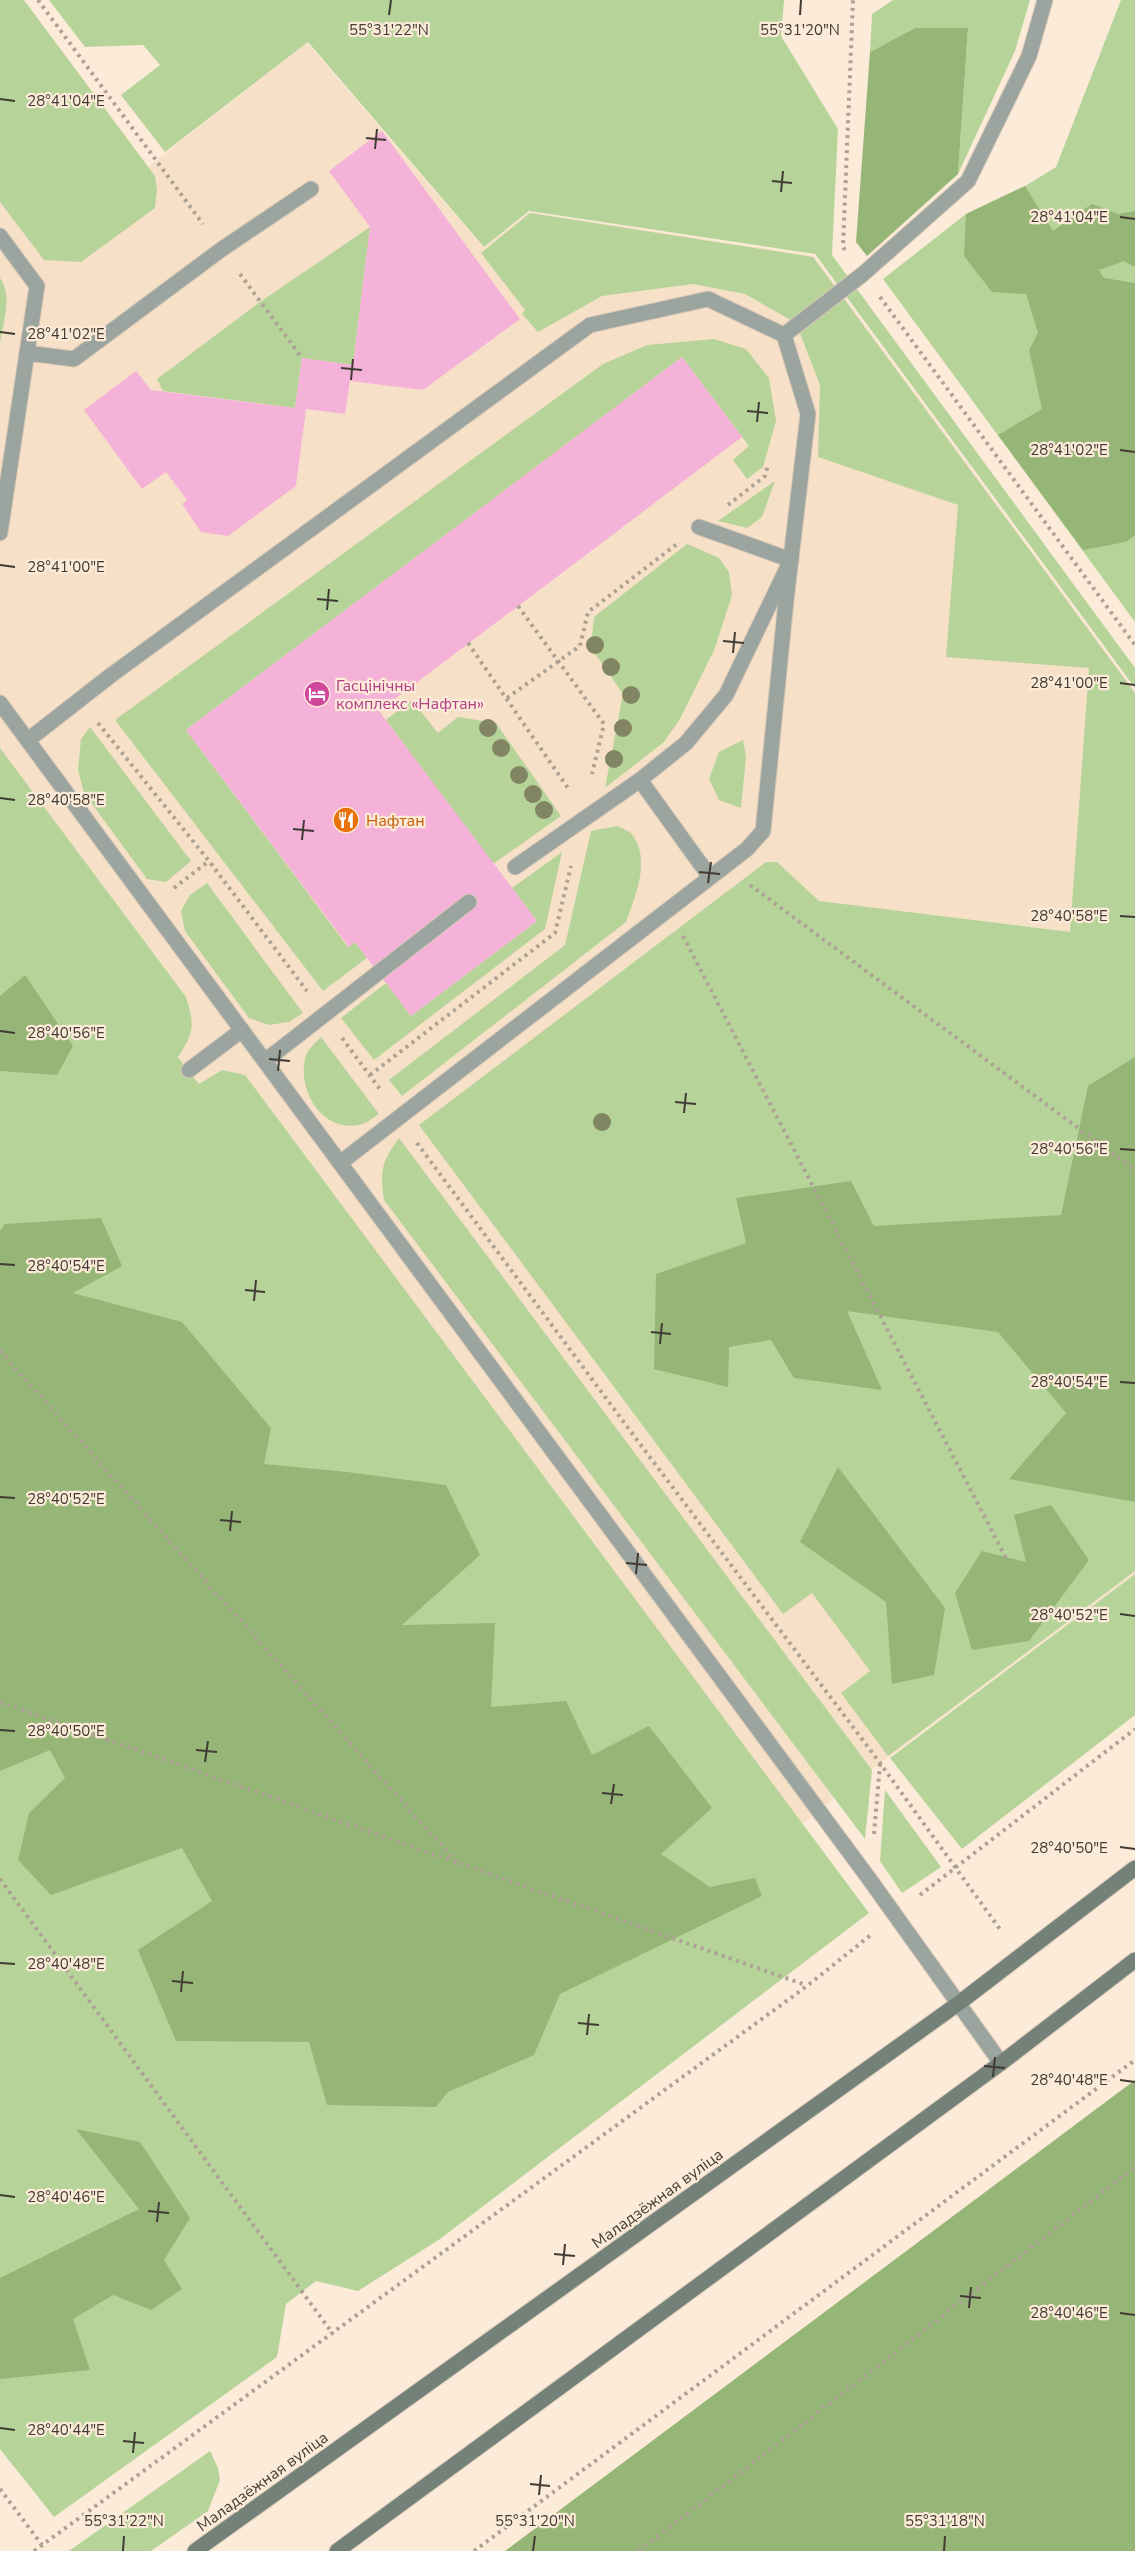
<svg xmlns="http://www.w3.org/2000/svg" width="1135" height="2551" font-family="'Nunito Sans',sans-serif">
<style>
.built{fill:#f7e0c8}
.green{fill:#b6d49a}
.forest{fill:#96b678}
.building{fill:#f5b2d8}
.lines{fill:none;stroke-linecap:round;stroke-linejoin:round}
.lane-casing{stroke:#d7c8b7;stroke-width:17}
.secondary-casing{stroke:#d7c8b7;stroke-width:17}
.path{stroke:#ada193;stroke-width:4;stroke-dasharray:3 4.5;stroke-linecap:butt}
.lane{stroke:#9ba49e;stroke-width:15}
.secondary{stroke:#738178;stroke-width:15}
.tree{fill:#818563}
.ticks{fill:none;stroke:#413b33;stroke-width:2}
.labels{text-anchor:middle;stroke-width:4.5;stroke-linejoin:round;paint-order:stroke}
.hotel-label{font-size:16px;fill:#b23c85;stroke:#fcebd8;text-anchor:start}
.food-label{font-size:16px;fill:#c56008;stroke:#fcebd8;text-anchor:start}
.street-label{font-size:16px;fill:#413b33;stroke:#fcebd8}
.ticks-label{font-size:15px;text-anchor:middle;fill:#413b33;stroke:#fcebd8;stroke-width:4.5;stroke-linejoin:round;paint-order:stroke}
</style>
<rect width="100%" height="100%" fill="#fcebd8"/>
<path class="built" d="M307 43 484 248 529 212 814 256 1135 691V1573L834 1798 770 1850 0 816V192L43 249Z"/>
<g class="green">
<path d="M0 0H24L155 176 157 190 155 208 81 262 44 260 0 202Z"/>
<path d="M49 0H784L781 36 838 129 832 255 1135 668V688L815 254 529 211 484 247 308 42 165 152 121 95 160 65 143 45 85 47Z"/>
<path d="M893 0H1030L1015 51 958 174 968 28H915L870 52 872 14Z"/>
<path d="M1121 0H1135V622L883 279 966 214 1025 186 1056 167Z"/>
<path d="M530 213 813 257 1135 693V1571L888 1756 841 1693 870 1671 812 1593 783 1614 419 1125 766 862H777L819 901 1070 932 1089 668 946 657 958 505 818 457 820 385 796 323 745 294 693 284 602 296 538 332 522 314 525 310 481 253Z"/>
<path d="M370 227 353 365 302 358 295 408 163 391 157 379 260 302Z"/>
<path d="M0 278C13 296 3 323 0 343Z"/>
<path d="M714 339 746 349 769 378 776 421 763 467 747 479 733 460 749 446 682 357 186 730 348 947 355 942 367 958 323 991 115 720 603 364 647 345Z"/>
<path d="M775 481 762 517 747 528 718 521Z"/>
<path d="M687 544 719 558 729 572 732 595 715 648 680 719 664 742 605 788 623 694 591 648 594 617Z"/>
<path d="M412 700 438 733 458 717 496 723 561 816 493 864 386 720Z"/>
<path d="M90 727 191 861 166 882 147 879 84 793 78 770 81 739Z"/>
<path d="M743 740 746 757 741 808 719 800 709 779 719 752Z"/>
<path d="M0 748 186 997C195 1025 194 1033 178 1057L199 1084 222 1070 245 1075 869 1913 440 2239 358 2291 316 2281 286 2304 277 2357 54 2517 0 2449Z"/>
<path d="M617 826C622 828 630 831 633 836 651 861 635 896 626 922L402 1096 389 1080 565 945 591 831Z"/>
<path d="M562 852 545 929 374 1060 341 1018 386 983 411 1016 537 921 512 888Z"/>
<path d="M207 883 303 1013 289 1022 269 1025 249 1018 185 931 181 911 190 895Z"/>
<path d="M321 1037 379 1114C373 1118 365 1124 358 1125 321 1132 296 1088 306 1055 308 1049 316 1042 321 1037Z"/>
<path d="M399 1138 872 1770 865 1839 384 1200C380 1170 381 1163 399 1138Z"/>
<path d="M1135 1574V1715L962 1849 890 1758Z"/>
<path d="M885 1790 941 1867 902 1893 880 1861Z"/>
<path d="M210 2451 218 2468 220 2480 208 2511 151 2551H69Z"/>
</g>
<g class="forest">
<path d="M915 28H968L958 174 867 256 856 242 870 52Z"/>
<path d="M1025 186 1053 231 1092 204 1118 214 1135 211V267L1124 261 1099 270 1104 278 1135 283V535L1126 542 1083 550 998 435 1042 409 1029 350 1038 333 1026 294 992 292 964 256 966 214Z"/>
<path d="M25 975 73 1046 57 1075 0 1071V996Z"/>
<path d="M1135 1057V1502L1009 1479 1066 1413 998 1332 847 1311 882 1390 794 1378 771 1340 729 1347 728 1387 654 1369 656 1274 746 1243 736 1198 851 1181 874 1226 1061 1215 1088 1086Z"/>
<path d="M101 1218 122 1266 73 1293 182 1322 271 1428 264 1464 347 1472 446 1485 480 1555 402 1625 495 1623 491 1707 566 1701 592 1755 649 1726 712 1808 661 1854 710 1887 755 1878 762 1896 560 1994 534 2055 448 2092 436 2107 327 2105 309 2042 176 2041 138 1950 212 1901 182 1848 51 1895 18 1860 29 1813 65 1778 50 1750 0 1771V1231L5 1224Z"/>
<path d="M838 1467 945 1608 934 1675 892 1684 886 1602 800 1542Z"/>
<path d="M1051 1505 1089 1560 1029 1641 972 1650 955 1593 982 1551 1026 1562 1014 1515Z"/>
<path d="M1135 2080V2551H505Z"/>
<path d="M76 2129 140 2142 190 2218 164 2260 182 2289 151 2310 113 2295 73 2319 90 2370 0 2379V2278L139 2209Z"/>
</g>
<g class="building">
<path d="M382 131 520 319 423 390 350 381 345 414 306 409 296 486 228 536 201 532 182 504 187 500 166 472 142 489 84 410 136 371 151 390 295 408 302 358 353 365 370 227 329 171Z"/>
<path d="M682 357 742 437 379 711 537 921 411 1016 355 942 349 947 186 730Z"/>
</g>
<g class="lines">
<g class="lane-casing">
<g id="lane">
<path d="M0 236 37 286 0 533"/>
<path d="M784 335 863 274 968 181 1029 56 1045 0"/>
<path d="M27 353 74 359 222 249 311 189"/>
<path d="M0 703 340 1163"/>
<path d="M28 740 110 676 590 325 708 299 784 335 808 414 786 601 763 831 747 849 340 1163 870 1880 1001 2063"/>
<path d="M640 780 710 877"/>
<path d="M515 867 640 780 686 743 726 695 791 560 699 527"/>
<path d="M265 1061 469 902"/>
<path d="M189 1070 242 1030"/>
</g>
</g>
<g class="secondary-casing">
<g id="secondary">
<path d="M195 2551 959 2003 1135 1868"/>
<path d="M337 2551 1001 2063 1135 1960"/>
</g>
</g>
<g class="path">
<path d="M38 0 203 224"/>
<path d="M845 250 843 247 853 0"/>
<path d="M240 274 302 358"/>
<path d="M880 297 1135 645"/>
<path d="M728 505 765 476 768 465"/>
<path d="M518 606 604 724 592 774"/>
<path d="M468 643 570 791"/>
<path d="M507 698 580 646 588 612 677 544"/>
<path d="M98 723 209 861 307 991"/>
<path d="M750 885 1135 1170"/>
<path d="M174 888 209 861"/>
<path d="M683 936 1007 1560"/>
<path d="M342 1038 382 1092"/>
<path d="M370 1075 555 933 571 866"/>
<path d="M417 1143 634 1436 880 1763 1002 1932"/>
<path d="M0 1351 457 1863"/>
<path d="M0 1702 806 1985"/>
<path d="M874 1834 880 1764"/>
<path d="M0 1879 333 2334"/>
<path d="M920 1895 1135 1729"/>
<path d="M0 2489 42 2545"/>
<path d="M34 2551 807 1986 872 1934"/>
<path d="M474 2551 1135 2060"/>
<path d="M639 2551 1135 2167"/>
</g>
<use href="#lane" class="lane"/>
<use href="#secondary" class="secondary"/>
</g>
<g class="tree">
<circle cx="595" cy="645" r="9"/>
<circle cx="611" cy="667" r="9"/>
<circle cx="631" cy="695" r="9"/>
<circle cx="488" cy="728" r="9"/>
<circle cx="623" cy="728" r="9"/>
<circle cx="501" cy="748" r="9"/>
<circle cx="614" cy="759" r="9"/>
<circle cx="519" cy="775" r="9"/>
<circle cx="533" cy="794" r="9"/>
<circle cx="544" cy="810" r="9"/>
<circle cx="602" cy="1122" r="9"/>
</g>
<path class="ticks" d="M389 15 391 0M800 15 801 0M0 99 15 101M366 138 386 140M375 149 377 129M772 181 792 183M781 192 783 171M1120 217 1135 219M0 332 15 334M341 368 362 370M351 380 353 359M747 411 768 413M757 422 759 402M1120 450 1135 452M0 565 15 567M317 599 338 601M327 610 329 589M723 641 744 643M733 653 735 632M1120 683 1135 685M0 798 15 800M293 829 314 831M302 840 304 820M699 872 720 874M708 883 711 862M1120 916 1135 917M0 1031 15 1033M269 1059 290 1061M278 1071 280 1050M675 1102 696 1104M684 1113 686 1093M1120 1149 1135 1150M0 1264 15 1265M245 1290 265 1292M254 1301 256 1280M651 1332 671 1334M660 1344 662 1323M1120 1382 1135 1383M0 1497 15 1498M220 1520 241 1522M230 1531 232 1511M626 1563 647 1565M636 1574 638 1553M1120 1614 1135 1616M0 1730 15 1731M196 1750 217 1752M205 1762 208 1741M602 1793 623 1795M611 1804 614 1784M1120 1847 1135 1849M0 1963 15 1964M172 1981 193 1983M181 1992 183 1971M578 2023 599 2025M587 2035 589 2014M984 2066 1005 2068M993 2077 995 2057M1120 2080 1135 2082M0 2195 15 2197M148 2211 169 2213M157 2222 159 2202M554 2254 575 2256M563 2265 565 2244M960 2296 981 2298M969 2308 971 2287M1120 2313 1135 2315M0 2428 15 2430M123 2441 144 2443M133 2453 135 2432M530 2484 550 2486M539 2495 541 2475M123 2551 124 2536M533 2551 535 2536M944 2551 945 2536"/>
<defs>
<g id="hotel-disc" transform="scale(1.35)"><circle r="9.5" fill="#d1479c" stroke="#fcebd8"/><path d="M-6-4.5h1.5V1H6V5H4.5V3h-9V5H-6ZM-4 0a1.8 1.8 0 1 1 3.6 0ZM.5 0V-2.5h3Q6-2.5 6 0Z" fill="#fff"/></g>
<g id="restaurant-disc" transform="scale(1.35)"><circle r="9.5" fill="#e8710a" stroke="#fcebd8"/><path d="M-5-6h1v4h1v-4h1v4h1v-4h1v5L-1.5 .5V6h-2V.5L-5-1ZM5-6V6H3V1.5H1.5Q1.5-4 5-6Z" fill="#fff"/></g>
</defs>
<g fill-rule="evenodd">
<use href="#hotel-disc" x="317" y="694"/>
<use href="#restaurant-disc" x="346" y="820"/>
</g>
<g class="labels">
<g class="hotel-label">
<text x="336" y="691">Гасцінічны<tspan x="336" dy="18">комплекс «Нафтан»</tspan></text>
</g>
<g class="food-label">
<text x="366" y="826">Нафтан</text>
</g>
<g class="street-label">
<text transform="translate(657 2198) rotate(-36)" y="6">Маладзёжная вуліца</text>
<text transform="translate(262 2481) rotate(-36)" y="6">Маладзёжная вуліца</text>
</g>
</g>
<g class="ticks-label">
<text x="389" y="35">55°31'22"N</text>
<text x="800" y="35">55°31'20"N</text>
<text x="66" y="106">28°41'04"E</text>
<text x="1069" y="222">28°41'04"E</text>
<text x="66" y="339">28°41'02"E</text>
<text x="1069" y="455">28°41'02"E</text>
<text x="66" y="572">28°41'00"E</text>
<text x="1069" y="688">28°41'00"E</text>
<text x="66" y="805">28°40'58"E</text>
<text x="1069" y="921">28°40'58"E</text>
<text x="66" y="1038">28°40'56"E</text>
<text x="1069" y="1154">28°40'56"E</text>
<text x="66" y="1271">28°40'54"E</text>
<text x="1069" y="1387">28°40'54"E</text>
<text x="66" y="1504">28°40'52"E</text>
<text x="1069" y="1620">28°40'52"E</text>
<text x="66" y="1736">28°40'50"E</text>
<text x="1069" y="1853">28°40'50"E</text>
<text x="66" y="1969">28°40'48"E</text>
<text x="1069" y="2085">28°40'48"E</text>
<text x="66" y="2202">28°40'46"E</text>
<text x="1069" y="2318">28°40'46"E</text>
<text x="66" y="2435">28°40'44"E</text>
<text x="124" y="2526">55°31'22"N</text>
<text x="535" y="2526">55°31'20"N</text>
<text x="945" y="2526">55°31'18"N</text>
</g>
</svg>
